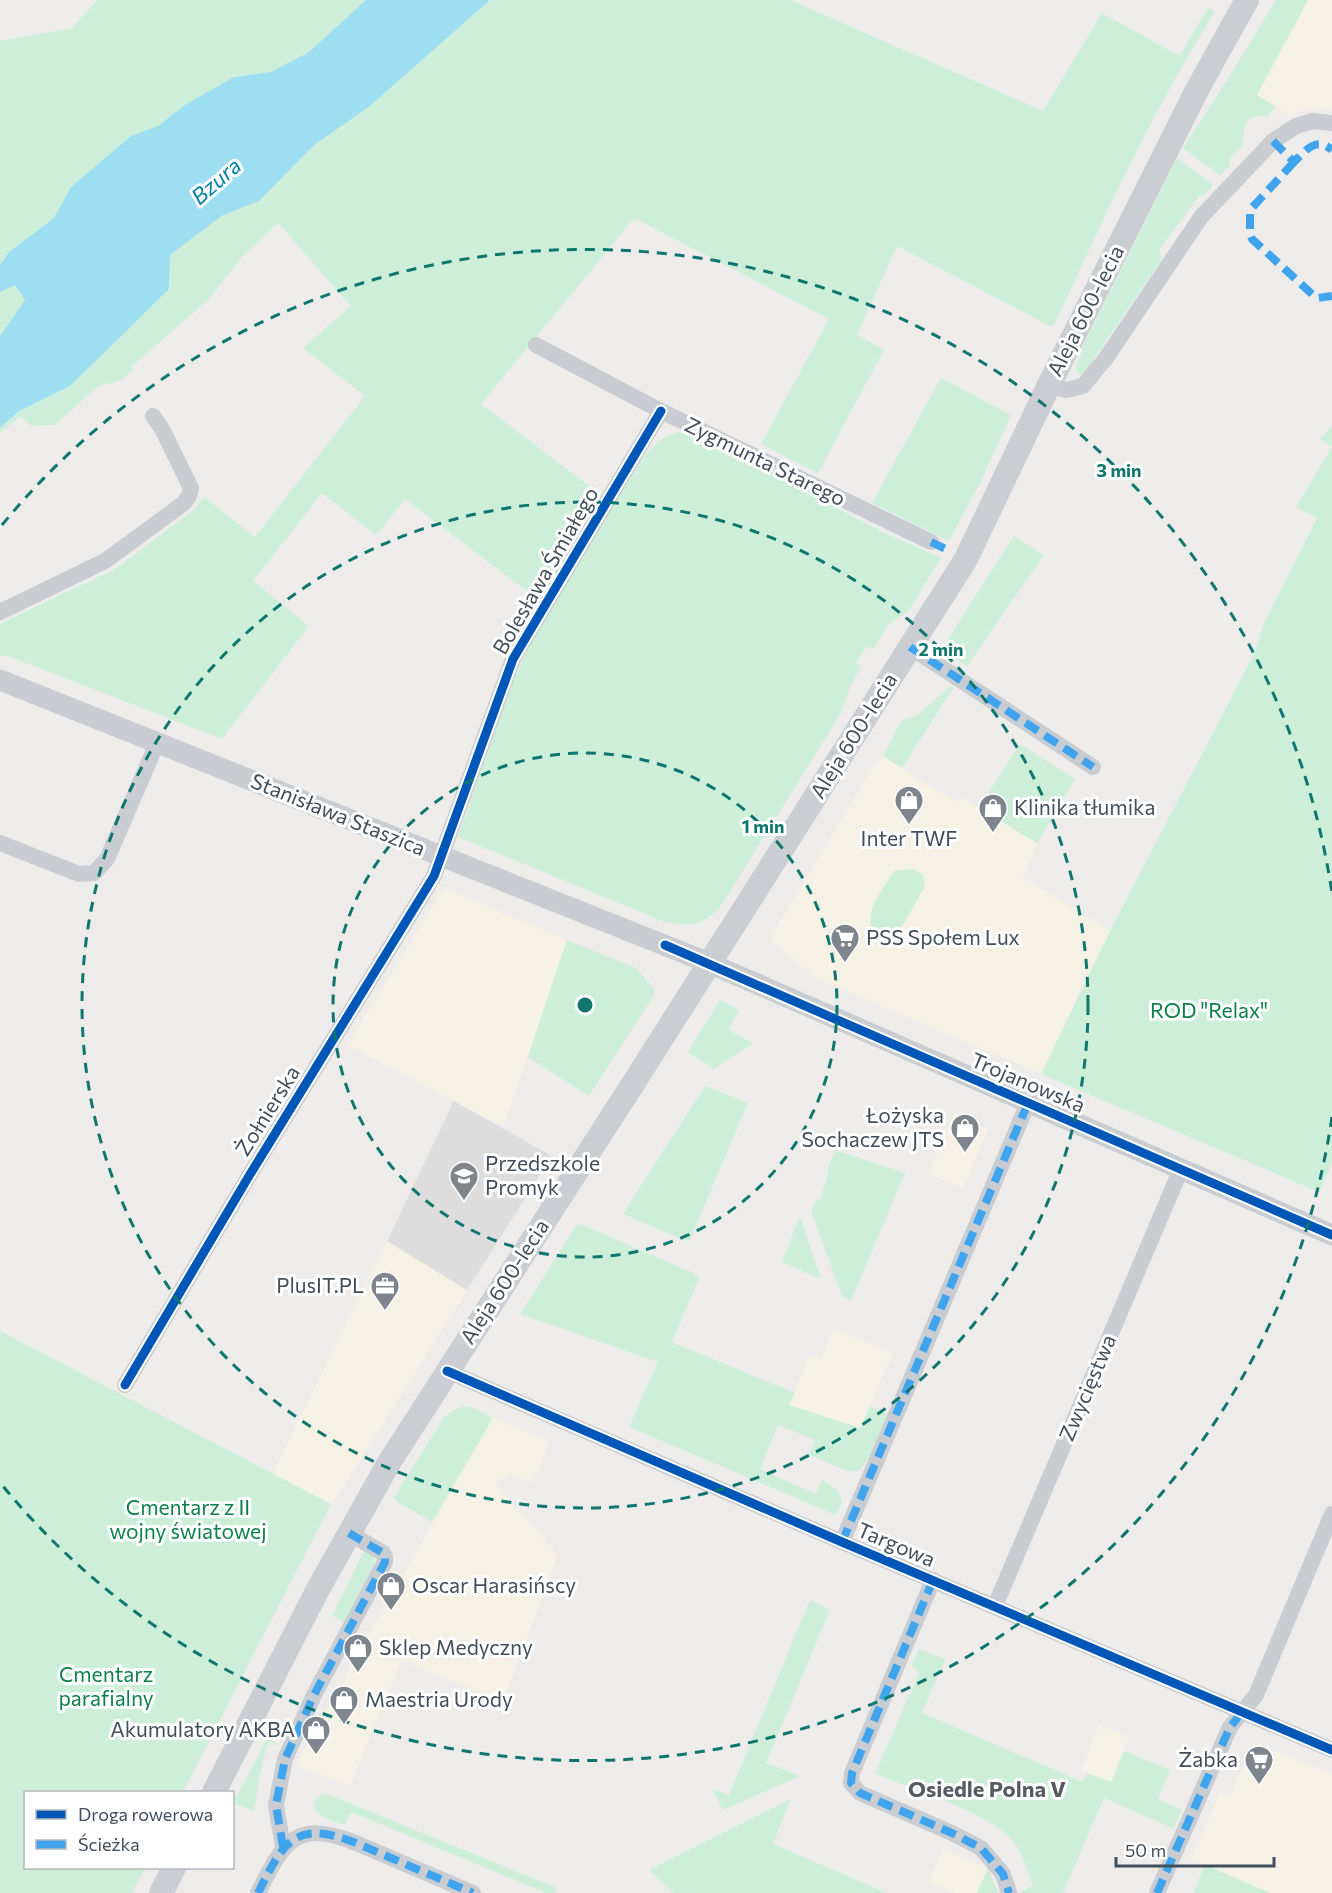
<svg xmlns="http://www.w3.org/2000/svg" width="1332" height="1893" font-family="Commissioner,sans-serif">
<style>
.commercial{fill:#f6f1e5}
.education{fill:#deddde}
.green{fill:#cdefda}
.water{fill:#9ddef1}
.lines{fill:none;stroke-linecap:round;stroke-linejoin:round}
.minor{stroke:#c9cdd1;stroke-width:16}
.tertiary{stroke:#c9cdd1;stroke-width:21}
.secondary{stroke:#cacdd2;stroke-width:24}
.quiet{stroke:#3fa4ed;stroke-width:8;stroke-dasharray:15 8;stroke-linecap:butt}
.cycleway-casing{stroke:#fff;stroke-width:13}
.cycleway{stroke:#0057b8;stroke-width:9}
.ring{fill:none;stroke:#0f766e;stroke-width:3;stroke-dasharray:10 8}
.labels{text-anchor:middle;stroke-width:6;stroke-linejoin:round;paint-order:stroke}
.street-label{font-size:21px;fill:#424e5a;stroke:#fff}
.poi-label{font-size:21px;fill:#424e5a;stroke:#fff;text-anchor:start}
.park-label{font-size:21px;fill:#0d814a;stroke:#fff}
.water-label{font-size:22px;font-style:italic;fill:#0180a7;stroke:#fff}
.neighbourhood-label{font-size:22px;font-weight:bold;fill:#575b61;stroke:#fff}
.centre{fill:#0f766e;stroke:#fff;stroke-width:3}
.ring-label{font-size:18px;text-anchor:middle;font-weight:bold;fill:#0f766e;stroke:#fff;stroke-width:6;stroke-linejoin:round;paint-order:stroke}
</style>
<rect width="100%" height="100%" fill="#edeceb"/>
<g class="commercial">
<path d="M1308 0H1332V109L1327 108 1305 110 1290 115 1257 95Z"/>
<path d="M883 756 937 791 958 802 962 798 1037 843 1030 862 1022 877 1110 931 1041 1074 814 977 770 939 873 767Z"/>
<path d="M444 888 567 940 503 1127 348 1045Z"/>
<path d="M953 1114 988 1129 963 1189 929 1173Z"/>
<path d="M387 1241 467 1290 346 1483 331 1504 272 1474Z"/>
<path d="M834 1329 893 1353 860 1429 789 1405 810 1355 821 1359Z"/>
<path d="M493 1418 550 1442 532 1483 511 1474 495 1483 558 1555 503 1701 401 1660 350 1786 295 1765 345 1679 358 1643 363 1645Z"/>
<path d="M1099 1724 1129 1737 1111 1783 1081 1771Z"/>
<path d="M1254 1742 1332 1774V1893H1270L1191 1859 1220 1793 1230 1797Z"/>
<path d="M942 1849 988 1868 977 1893H956L929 1882Z"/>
</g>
<path class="education" d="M454 1101 552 1156 467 1290 387 1241Z"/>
<g class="green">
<path d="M97 0H366L309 52 271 72 234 77 149 138 100 163 71 187 55 218 9 252 0 265V41L72 28Z"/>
<path d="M490 0H790L1043 111 1102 13 1180 56 1208 7 1215 12C1152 111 1104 218 1054 325L1050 326 897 246 857 335 884 350 818 473 761 444 829 319 634 218 481 404 597 492 599 497 539 600 405 499 376 535 322 493 253 581 309 626 222 739 8 656H0V624L117 568 195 509 204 497 255 537 365 396 303 348 351 306 278 223 242 257 209 299 131 367 133 370 121 380 98 386 55 425 31 426 21 416 0 433V428L19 411 70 386 170 255 223 215 259 201 314 145 370 106Z"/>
<path d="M1276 0H1308L1257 95 1275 106 1268 117C1245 111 1243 127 1243 145L1230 158V165L1221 176 1183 148 1234 69Z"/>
<path d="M1177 158 1213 185 1204 195 1199 196 1159 250 1162 259 1083 375 1078 374 1076 368 1083 346Z"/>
<path d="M15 285 25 300 0 336V292Z"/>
<path d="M941 378 1011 415 981 481 949 541 872 503Z"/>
<path d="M1332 426V1163L1319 1192 1041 1074 1110 931 1254 654 1263 625 1317 518 1296 507 1332 447 1320 439Z"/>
<path d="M685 431 887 534 941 558 908 612 889 623 873 650 867 646 856 663 861 667 851 685 841 713 719 909C697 927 692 926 665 922L458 837 511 685 537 629 645 455C657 441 667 433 685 431Z"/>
<path d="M1014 536 1044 555 967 666 941 650Z"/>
<path d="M951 686 954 687 902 768 883 756 902 720 917 715Z"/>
<path d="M1020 744 1075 779 1037 843 979 808Z"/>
<path d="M912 869 923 874 925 887 895 938C886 940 879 940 874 932 862 912 884 888 894 871Z"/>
<path d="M567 940 636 968 654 989V995L589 1096 528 1057Z"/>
<path d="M720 1000 739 1010 728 1030 753 1043 714 1069 688 1052Z"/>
<path d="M705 1086 748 1103 689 1242 623 1214Z"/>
<path d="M835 1150 905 1173 851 1301 842 1296 811 1211 816 1200 819 1201 829 1172 827 1171Z"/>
<path d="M800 1216 821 1279 782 1262Z"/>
<path d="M578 1223 700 1276 672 1342 795 1393 789 1405 860 1428 870 1406 887 1414C882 1426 868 1467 857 1471 848 1474 818 1458 809 1454L815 1440 778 1425 760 1469 816 1494 822 1480C833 1486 839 1489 842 1502L836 1515 629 1427 658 1362 520 1314Z"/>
<path d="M0 1331 331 1504 183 1792H26V1868H145L132 1893H0Z"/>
<path d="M463 1406 474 1408 493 1418 432 1522 396 1501 394 1497 444 1417 454 1410Z"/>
<path d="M366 1547 375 1558 373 1568 345 1622 332 1616Z"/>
<path d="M810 1600 830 1610 766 1763 800 1776 723 1810 712 1789 729 1795Z"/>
<path d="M919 1649 945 1659 922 1713 1083 1782 1087 1773 1111 1782 1124 1751 1170 1770 1158 1799 1182 1810 1174 1829 1104 1798 1063 1893H1019L1033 1885C1027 1869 1022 1852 1011 1839 989 1813 909 1787 875 1774L919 1673 912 1665Z"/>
<path d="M267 1738 280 1745 269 1742 262 1763 254 1811 233 1803Z"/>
<path d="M323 1794 332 1796 557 1888 555 1893H546L351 1812 345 1825C334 1821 320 1819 314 1808L317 1798Z"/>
<path d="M791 1799 773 1844 887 1893H674L649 1870Z"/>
<path d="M1205 1865 1270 1893H1193Z"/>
<path d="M988 1868 998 1893H977Z"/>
</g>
<path class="water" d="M366 0H490L370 106 314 145 259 201 223 215 170 255 169 289 70 386 19 411 0 428V336L25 300 15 285 0 292V265L9 252 54 218 71 187 131 136 158 126 185 105 234 77 271 72 309 52Z"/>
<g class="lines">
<g class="minor">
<path d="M536 345 661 411 931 542"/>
<path d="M1049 385 1066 390 1083 386 1106 358 1201 217 1273 141 1296 126 1313 121 1332 123"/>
<path d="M0 612 105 561 184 503 189 496 191 488 162 429 153 416"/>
<path d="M910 647 1093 767"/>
<path d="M0 843 79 874 94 873 107 859 157 743"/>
<path d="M447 1371 842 1542 1332 1750"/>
<path d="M125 1385 249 1176 434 876 513 659 661 411"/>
<path d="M842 1542 1028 1103"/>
<path d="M933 1580 852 1773 851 1783 860 1793 952 1833 981 1848 1003 1874 1009 1893"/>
<path d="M995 1606 1181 1169"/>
<path d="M283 1847 276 1805 285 1759 314 1695 385 1562V1556L383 1553 349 1533"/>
<path d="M258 1893C284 1841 295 1819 356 1843L473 1893"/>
<path d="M1157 1893 1230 1727 1256 1695 1332 1514"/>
</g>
<path class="tertiary" d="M0 680 709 963 1332 1235"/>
<g class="secondary">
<path d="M214 1792 317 1591 390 1461 631 1087 966 559 1049 385 1198 88 1247 0"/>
<path d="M161 1893 174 1868"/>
</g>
<g class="quiet">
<path d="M1273 141 1294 162C1306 150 1316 136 1332 150"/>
<path d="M1294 162 1250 210V234L1252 239 1313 295 1318 298 1332 296"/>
<path d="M931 542 950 551"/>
<path d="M910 647 1093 767"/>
<path d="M842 1542 1028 1103"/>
<path d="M933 1580 852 1773 851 1783 860 1793 952 1833 981 1848 1003 1874 1009 1893"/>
<path d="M283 1847 276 1805 285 1759 314 1695 385 1562V1556L383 1553 349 1533"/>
<path d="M258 1893C284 1841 295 1819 356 1843L473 1893"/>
<path d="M1157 1893 1230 1727 1242 1712"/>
</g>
<g class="cycleway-casing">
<g id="cycleway">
<path d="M665 945 1332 1235"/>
<path d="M447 1371 842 1542 1332 1750"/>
<path d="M125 1385 249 1176 434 876 513 659 661 411"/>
</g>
</g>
<use href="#cycleway" class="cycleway"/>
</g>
<g class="ring">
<circle cx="585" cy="1005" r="252"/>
<circle cx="585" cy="1005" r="503"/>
<path d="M1332 1117A755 755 0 0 1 2 1485M2 525A755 755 0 0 1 1332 893"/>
</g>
<defs>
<g id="shop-pin" transform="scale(1.5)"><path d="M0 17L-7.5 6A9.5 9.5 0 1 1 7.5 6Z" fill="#7e858d" stroke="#fff"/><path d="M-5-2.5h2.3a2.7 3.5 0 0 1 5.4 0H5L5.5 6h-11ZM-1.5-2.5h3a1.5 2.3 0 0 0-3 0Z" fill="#fff"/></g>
<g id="supermarket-pin" transform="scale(1.5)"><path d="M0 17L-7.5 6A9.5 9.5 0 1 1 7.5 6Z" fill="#7e858d" stroke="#fff"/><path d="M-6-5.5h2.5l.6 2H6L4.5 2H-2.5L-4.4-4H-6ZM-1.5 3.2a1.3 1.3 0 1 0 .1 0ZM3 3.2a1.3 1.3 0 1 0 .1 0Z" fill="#fff"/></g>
<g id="school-pin" transform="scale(1.5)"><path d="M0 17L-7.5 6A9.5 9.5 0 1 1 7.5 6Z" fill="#7e858d" stroke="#fff"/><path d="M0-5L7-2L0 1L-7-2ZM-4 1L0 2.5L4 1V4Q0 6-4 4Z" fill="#fff"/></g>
<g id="office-pin" transform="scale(1.5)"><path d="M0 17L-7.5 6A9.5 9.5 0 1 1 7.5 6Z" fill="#7e858d" stroke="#fff"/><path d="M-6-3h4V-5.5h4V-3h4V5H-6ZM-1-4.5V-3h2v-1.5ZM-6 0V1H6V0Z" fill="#fff"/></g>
</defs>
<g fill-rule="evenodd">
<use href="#shop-pin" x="909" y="800"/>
<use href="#shop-pin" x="993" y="808"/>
<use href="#supermarket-pin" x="845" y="938"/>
<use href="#shop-pin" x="965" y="1128"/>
<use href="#school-pin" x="464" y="1176"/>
<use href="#office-pin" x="385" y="1286"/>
<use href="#shop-pin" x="391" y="1586"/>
<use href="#shop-pin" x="358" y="1648"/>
<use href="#shop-pin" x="344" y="1700"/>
<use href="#shop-pin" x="316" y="1730"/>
<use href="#supermarket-pin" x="1259" y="1760"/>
</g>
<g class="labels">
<g class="street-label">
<text transform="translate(1086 311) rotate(-63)" y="7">Aleja 600-lecia</text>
<text transform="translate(765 462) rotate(26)" y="7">Zygmunta Starego</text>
<text transform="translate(546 571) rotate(-60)" y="7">Bolesława Śmiałego</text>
<text transform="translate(854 736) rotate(-58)" y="7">Aleja 600-lecia</text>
<text transform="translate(338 815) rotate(22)" y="7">Stanisława Staszica</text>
<text transform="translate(1028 1083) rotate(23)" y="7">Trojanowska</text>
<text transform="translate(268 1111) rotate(-58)" y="7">Żołnierska</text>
<text transform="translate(505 1282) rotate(-57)" y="7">Aleja 600-lecia</text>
<text transform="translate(1088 1388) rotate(-67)" y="7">Zwycięstwa</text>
<text transform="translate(896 1545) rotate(23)" y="7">Targowa</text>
</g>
<g class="poi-label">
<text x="1014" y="815">Klinika tłumika</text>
<text x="909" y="846" text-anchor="middle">Inter TWF</text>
<text x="866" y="945">PSS Społem Lux</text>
<text x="944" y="1123" text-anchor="end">Łożyska<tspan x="944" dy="24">Sochaczew JTS</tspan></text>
<text x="485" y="1171">Przedszkole<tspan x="485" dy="24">Promyk</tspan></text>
<text x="364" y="1293" text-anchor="end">PlusIT.PL</text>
<text x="412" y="1593">Oscar Harasińscy</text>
<text x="379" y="1655">Sklep Medyczny</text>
<text x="365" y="1707">Maestria Urody</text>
<text x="295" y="1737" text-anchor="end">Akumulatory AKBA</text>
<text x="1238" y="1767" text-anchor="end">Żabka</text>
</g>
<g class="park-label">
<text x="1209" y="1018">ROD "Relax"</text>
<text x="188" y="1515">Cmentarz z II<tspan x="188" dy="24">wojny światowej</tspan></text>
<text x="106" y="1682">Cmentarz<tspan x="106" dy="24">parafialny</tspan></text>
</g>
<g class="water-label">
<text transform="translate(216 181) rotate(-41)" y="8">Bzura</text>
</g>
<g class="neighbourhood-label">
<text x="987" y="1797">Osiedle Polna V</text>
</g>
</g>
<circle cx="585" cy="1005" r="9" class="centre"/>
<g class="ring-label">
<text x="1119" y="477">3 min</text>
<text x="941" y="656">2 min</text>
<text x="763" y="833">1 min</text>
</g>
<rect x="24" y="1791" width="210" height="78" fill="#ffffff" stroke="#b3b8bd" stroke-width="1.5"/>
<rect x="36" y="1810" width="30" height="9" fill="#0057b8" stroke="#b3b8bd" stroke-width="1.5"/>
<text x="78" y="1821" font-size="18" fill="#424e5a">Droga rowerowa</text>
<rect x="36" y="1840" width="30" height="9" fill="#3fa4ed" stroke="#b3b8bd" stroke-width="1.5"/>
<text x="78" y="1851" font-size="18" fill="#424e5a">Ścieżka</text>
<path d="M1116 1857v9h158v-9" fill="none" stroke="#424e5a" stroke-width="3"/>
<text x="1125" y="1857" font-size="18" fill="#424e5a" stroke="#ffffff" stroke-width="4.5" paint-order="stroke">50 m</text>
</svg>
